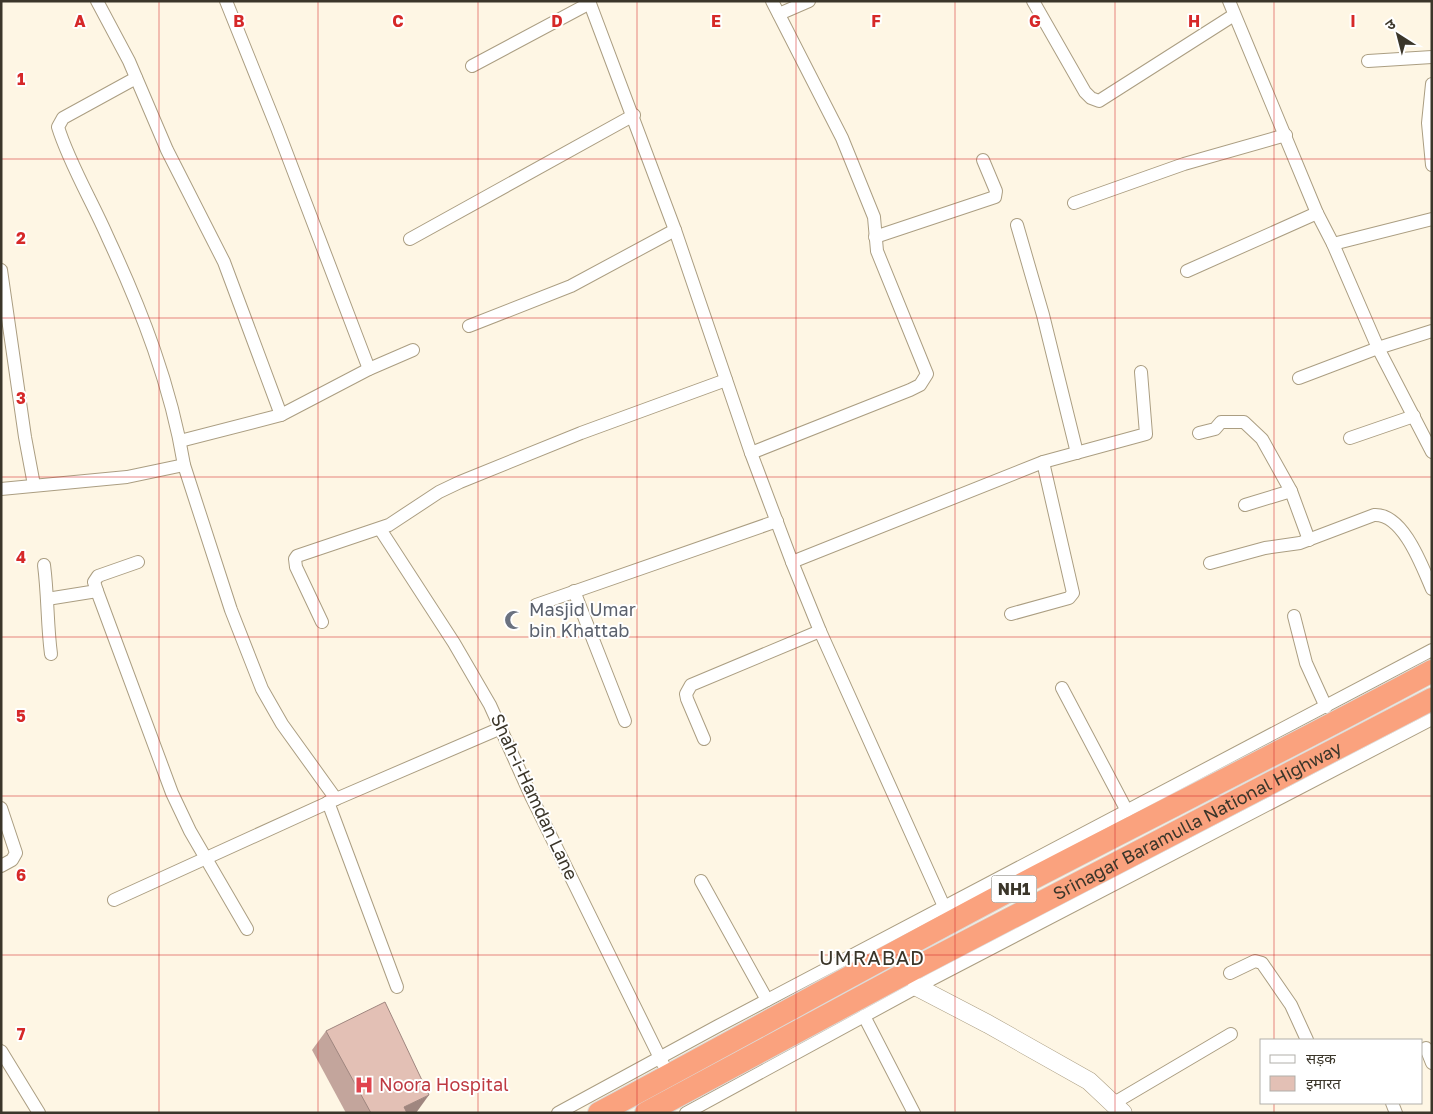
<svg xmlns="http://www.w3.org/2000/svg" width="1433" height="1114" font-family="'Golos Text','Noto Sans Devanagari',sans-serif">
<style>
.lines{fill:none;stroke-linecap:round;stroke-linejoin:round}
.street-casing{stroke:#ab9e82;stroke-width:14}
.secondary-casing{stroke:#ab9e82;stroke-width:19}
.highway-casing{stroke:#dcdbd9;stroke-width:24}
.street{stroke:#fff;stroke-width:12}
.secondary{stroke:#fff;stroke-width:18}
.highway{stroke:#faa27e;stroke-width:22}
.wall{fill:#c3a59c}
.shaded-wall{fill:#9f867f}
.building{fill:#e3c0b5;stroke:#9f867f}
.grid{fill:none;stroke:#d62828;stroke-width:1;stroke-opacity:0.55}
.labels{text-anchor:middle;stroke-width:4;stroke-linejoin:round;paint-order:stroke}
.shield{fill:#fff;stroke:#76726a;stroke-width:1}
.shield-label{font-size:16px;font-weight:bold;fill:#3b362a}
.worship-label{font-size:18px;fill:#5b616d;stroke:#fff;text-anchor:start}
.street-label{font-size:18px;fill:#3b362a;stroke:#fff}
.health-label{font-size:18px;fill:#be3a42;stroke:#fff;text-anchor:start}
.quarter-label{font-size:20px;letter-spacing:1px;fill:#3b362a;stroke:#fff}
.grid-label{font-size:16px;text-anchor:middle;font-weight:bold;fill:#d62828;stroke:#fff;stroke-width:4;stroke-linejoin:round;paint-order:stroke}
</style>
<rect width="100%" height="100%" fill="#fef6e4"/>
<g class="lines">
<g class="street-casing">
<g id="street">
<path d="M97 1 129 61 167 150 224 262 281 415"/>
<path d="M226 1 277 128 369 369"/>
<path d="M589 1 675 230 751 453 792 562 820 631 951 922"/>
<path d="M1033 1 1085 92 1091 98 1099 101 1234 15"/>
<path d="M1229 1 1317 213 1333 244 1378 348 1432 452"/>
<path d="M779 14 809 1"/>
<path d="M1368 61 1432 57"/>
<path d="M472 66 590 3"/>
<path d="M136 78 63 118 58 127C69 163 93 203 108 238 142 311 171 386 184 465L231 610 262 689 282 724 336 799"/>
<path d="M1432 84 1428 123 1432 165"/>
<path d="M1074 203 1184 164 1286 135"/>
<path d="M1017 225 1043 315 1077 453"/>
<path d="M875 237 995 197 996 191 983 160"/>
<path d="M410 239 634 115"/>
<path d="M1333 244 1432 219"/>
<path d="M1 270 25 437 34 485"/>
<path d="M1187 271 1317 213"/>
<path d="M469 326 571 286 675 230"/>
<path d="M1299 378 1378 348 1432 331"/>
<path d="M1199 433 1215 429 1221 422H1244L1262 439 1291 491 1309 540"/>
<path d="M1350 438 1414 416"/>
<path d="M180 441 281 415 369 369 413 350"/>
<path d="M751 453 910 390 920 385 927 374 877 251 874 217 842 138 772 1"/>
<path d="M1 489 127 477 184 465"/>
<path d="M1245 505 1291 491"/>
<path d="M380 529 454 643 490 705 532 798 663 1064"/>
<path d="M138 562 98 576 94 582 97 591 172 793 190 831 247 929"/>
<path d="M792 562 1043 462 1146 434 1141 372"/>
<path d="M1210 563 1265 548 1300 543 1374 515C1403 513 1422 566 1432 589"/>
<path d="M44 565C48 595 47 624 51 654"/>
<path d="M574 591 625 721"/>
<path d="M47 599 97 591"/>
<path d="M536 605 777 521"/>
<path d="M1011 614 1069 598 1073 593 1043 462"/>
<path d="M1294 616 1306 663 1326 707"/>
<path d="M322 622 296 567 295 559 297 556 389 525 439 492 460 482 581 433 726 380"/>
<path d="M1062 688 1127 811"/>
<path d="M704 739 687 699 686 694 691 685 820 631"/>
<path d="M328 802 397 987"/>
<path d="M1 808 16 853 12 860 1 866"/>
<path d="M701 881 767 1000"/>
<path d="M114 900 336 799 501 728"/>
<path d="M1230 973 1255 961 1262 963 1291 1005 1307 1040"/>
<path d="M864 1016 914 1113"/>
<path d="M1426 1048 1432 1063"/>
<path d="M1 1051 39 1113"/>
<path d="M1114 1103 1231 1034"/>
<path d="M1392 1103 1396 1113"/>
<path d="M558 1113 718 1026 1432 650"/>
<path d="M686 1113 932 979 1432 719"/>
</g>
</g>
<g class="secondary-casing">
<path id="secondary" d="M917 987 988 1024 1089 1081 1123 1113"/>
</g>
<g class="highway-casing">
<g id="highway">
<path d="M599 1113C741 1037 882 958 1024 883 1160 812 1297 744 1432 671"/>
<path id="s1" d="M646 1113 919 966 1432 699"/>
</g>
</g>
<use href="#street" class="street"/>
<use href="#secondary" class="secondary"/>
<use href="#highway" class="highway"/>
</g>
<path class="wall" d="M326 1031 416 1113H346L312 1050Z"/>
<path class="shaded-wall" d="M429 1095 416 1113H400L404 1107Z"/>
<path class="building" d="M385 1002 429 1095 404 1107 407 1113H371L326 1031Z"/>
<path class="grid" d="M159 1V1113M318 1V1113M478 1V1113M637 1V1113M796 1V1113M955 1V1113M1115 1V1113M1274 1V1040M1 159H1432M1 318H1432M1 477H1432M1 637H1432M1 796H1432M1 955H1432M1274 1103V1113"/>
<defs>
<g id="mosque-bare" transform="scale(1.5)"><path d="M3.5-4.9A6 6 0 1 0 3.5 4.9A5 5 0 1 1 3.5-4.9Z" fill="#6b7280" stroke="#fff" stroke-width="2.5" paint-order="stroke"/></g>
<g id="hospital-bare" transform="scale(1.5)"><path d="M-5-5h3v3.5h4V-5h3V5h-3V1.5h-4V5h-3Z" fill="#e0444e" stroke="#fff" stroke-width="2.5" paint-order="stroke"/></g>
</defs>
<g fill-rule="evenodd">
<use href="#mosque-bare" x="514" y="620"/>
<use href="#hospital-bare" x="364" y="1085"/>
</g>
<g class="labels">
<rect class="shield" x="991.5" y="875.5" width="45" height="27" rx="4"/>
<g class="shield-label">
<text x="1014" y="895">NH1</text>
</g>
<g class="worship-label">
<text x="529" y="616">Masjid Umar<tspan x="529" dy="21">bin Khattab</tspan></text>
</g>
<g class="street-label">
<text transform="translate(534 797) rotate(65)" y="6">Shah-i-Hamdan Lane</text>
<text dy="6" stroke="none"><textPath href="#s1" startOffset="624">Srinagar Baramulla National Highway</textPath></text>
</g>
<g class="health-label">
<text x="379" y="1091">Noora Hospital</text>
</g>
<g class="quarter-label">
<text x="872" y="965">UMRABAD</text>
</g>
</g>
<g class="grid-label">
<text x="80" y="27">A</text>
<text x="239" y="27">B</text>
<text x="398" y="27">C</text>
<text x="557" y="27">D</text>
<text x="716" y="27">E</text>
<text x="876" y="27">F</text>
<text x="1035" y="27">G</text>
<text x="1194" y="27">H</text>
<text x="1353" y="27">I</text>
<text x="21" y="85">1</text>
<text x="21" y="244">2</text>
<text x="21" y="404">3</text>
<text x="21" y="563">4</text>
<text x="21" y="722">5</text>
<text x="21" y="881">6</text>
<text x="21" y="1040">7</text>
</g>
<rect width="1433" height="1114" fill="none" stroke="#3b362a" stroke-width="5"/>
<rect x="1260" y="1039" width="162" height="65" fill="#ffffff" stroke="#b1afaa"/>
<rect x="1270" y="1055" width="25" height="8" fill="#ffffff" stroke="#b1afaa"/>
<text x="1306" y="1064" font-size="15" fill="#3b362a">सड़क</text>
<rect x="1270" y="1076" width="25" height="15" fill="#e3c0b5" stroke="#b1afaa"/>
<text x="1306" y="1089" font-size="15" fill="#3b362a">इमारत</text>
<g transform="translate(1398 35) rotate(324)" stroke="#ffffff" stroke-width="4" paint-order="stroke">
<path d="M0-4L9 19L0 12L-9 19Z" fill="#3b362a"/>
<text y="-8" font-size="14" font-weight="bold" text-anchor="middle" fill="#3b362a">उ</text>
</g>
</svg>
